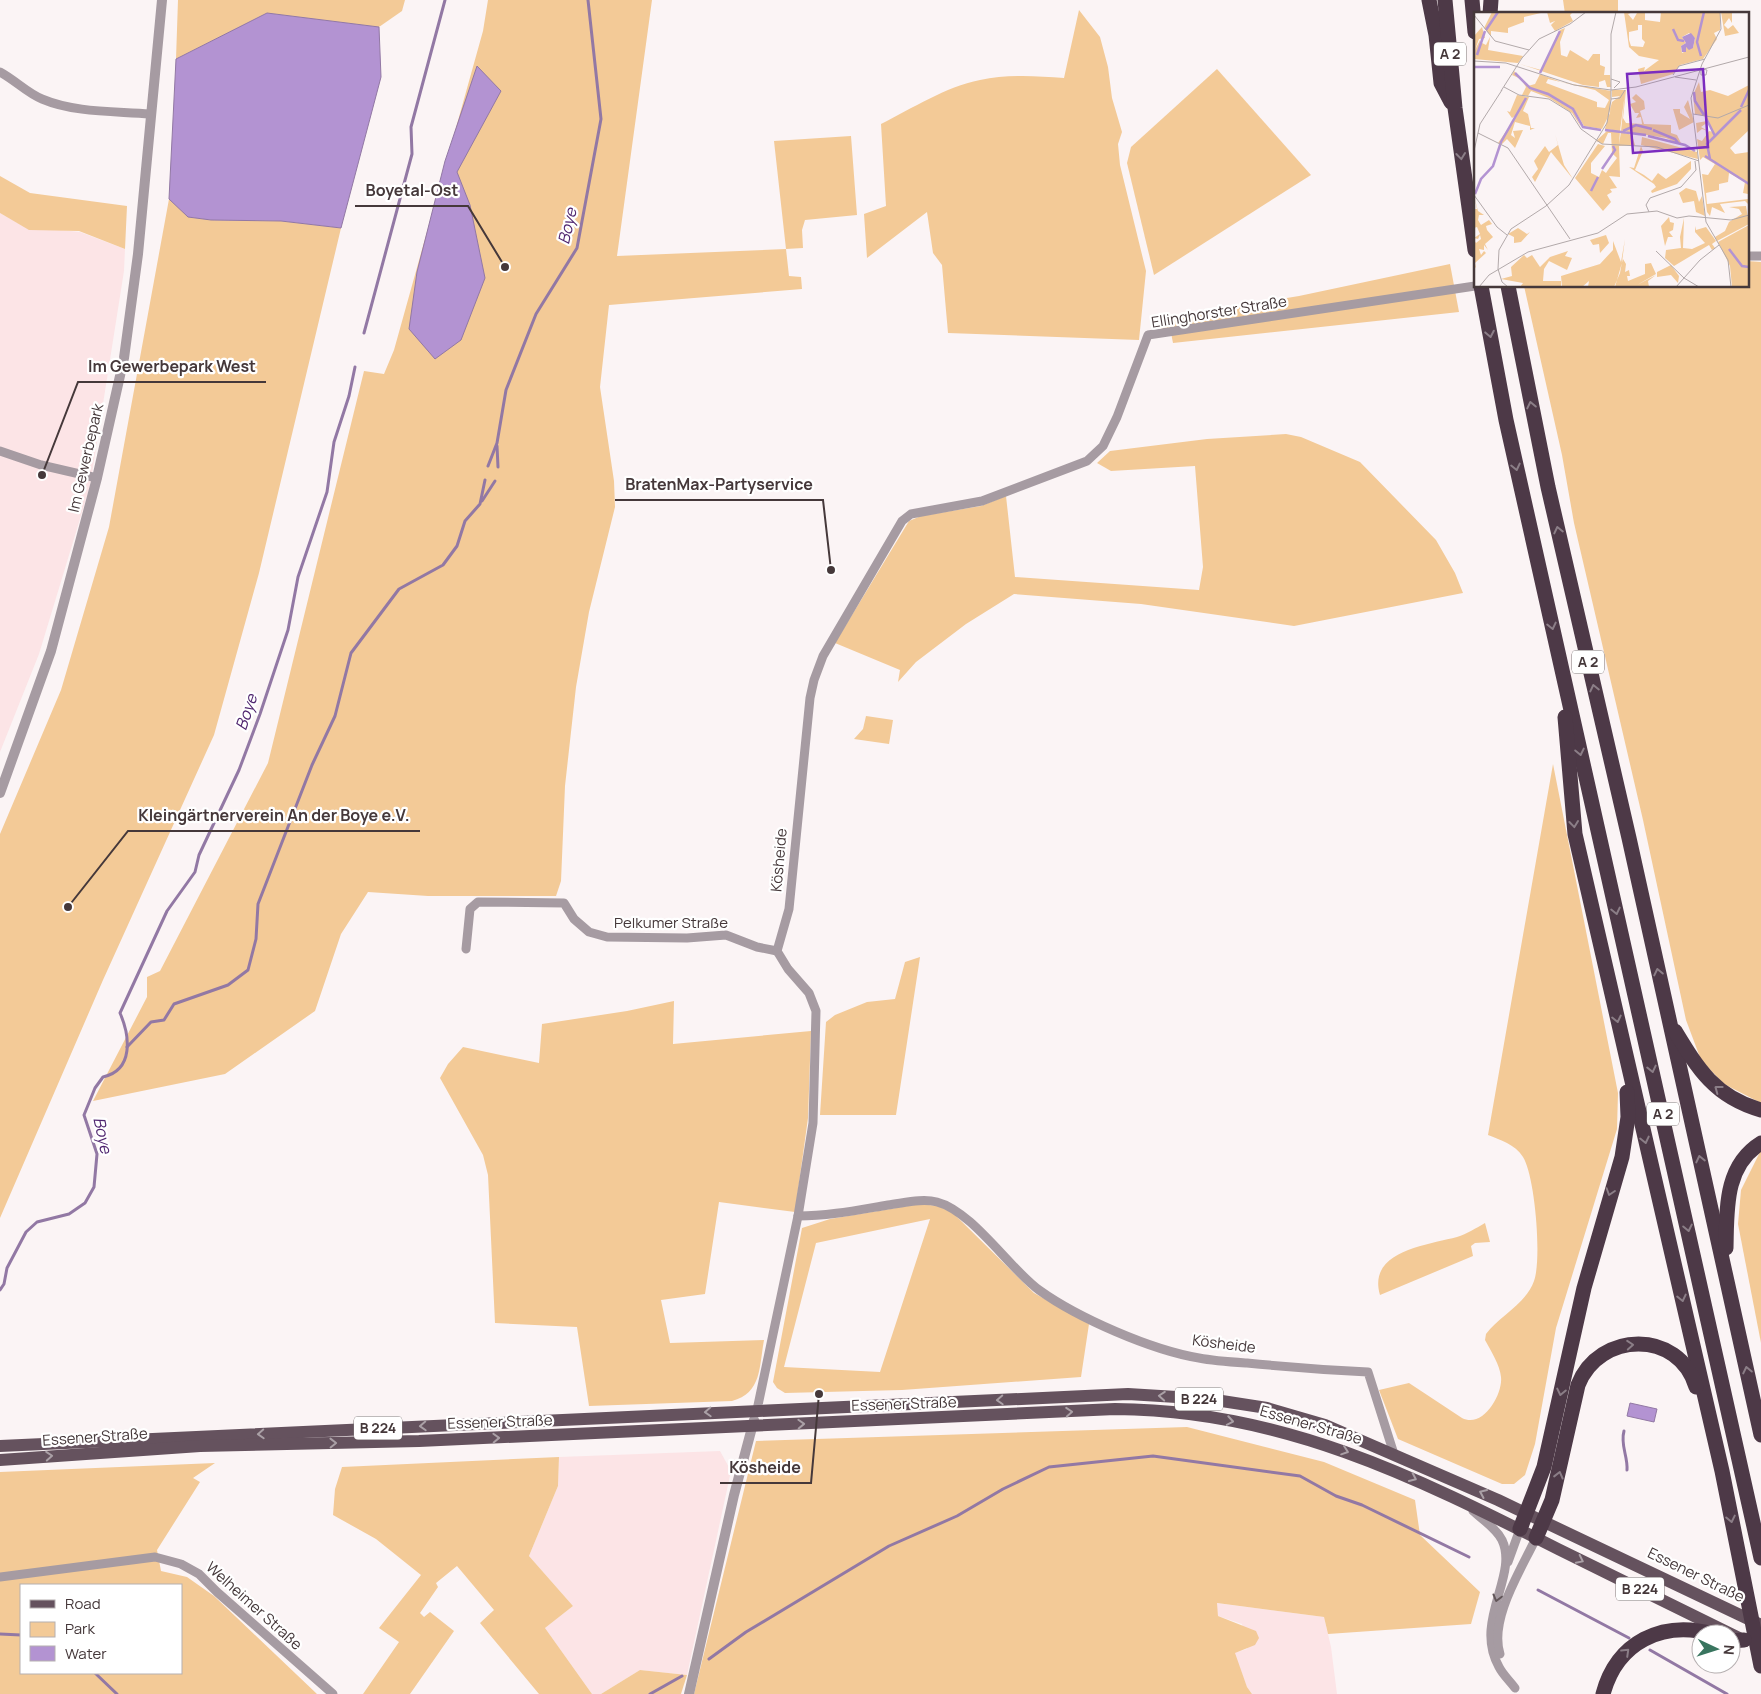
<svg xmlns="http://www.w3.org/2000/svg" width="1761" height="1694" font-family="Manrope,sans-serif">
<style>
.built{fill:#fce4e6}
.green{fill:#f3ca97;fill-rule:evenodd}
.water{fill:#b393d2;stroke:#9278a4}
.lines{fill:none;stroke-linecap:round;stroke-linejoin:round}
.stream{stroke:#9278a4;stroke-width:3}
.minor{stroke:#a69ba2;stroke-width:9}
.tertiary{stroke:#a69ba2;stroke-width:10}
.primary{stroke:#65525e;stroke-width:12}
.motorway{stroke:#4d3947;stroke-width:15}
.oneway{stroke:#8b7e87}
.oneway2{stroke:#aaa0a6}
.oneway3{stroke:#625659}
.labels{text-anchor:middle;stroke-width:4.5;stroke-linejoin:round;paint-order:stroke}
.shield{fill:#fff;stroke:#7d7475;stroke-width:1}
.shield-label{font-size:14px;font-weight:bold;fill:#45383a}
.street-label{font-size:15px;fill:#45383a;stroke:#fff}
.water-label{font-size:16px;font-style:italic;fill:#4f256f;stroke:#fff}
.inset-river{fill:none;stroke:#b393d2;stroke-width:2.5}
.inset-road{fill:none;stroke:#b2a9aa;stroke-width:1}
.view{fill:#7b2cbf;fill-opacity:0.15;stroke:#7b2cbf;stroke-width:2.5}
.inset-edge{fill:none;stroke:#45383a;stroke-width:2.5}
.leader{fill:none;stroke:#45383a;stroke-width:2}
.callout-dot{fill:#45383a;stroke:#fff;stroke-width:2}
.callout-label{font-size:16px;text-anchor:middle;font-weight:bold;fill:#45383a;stroke:#fff;stroke-width:4.5;stroke-linejoin:round;paint-order:stroke}
</style>
<rect width="100%" height="100%" fill="#fbf4f5"/>
<g class="built">
<path d="M0 213 23 226 80 232 125 249 124 271 90 486 39 654 0 752Z"/>
<path d="M720 1451 731 1471 687 1675 640 1670 601 1694H592L545 1628 573 1606 529 1556 558 1486 559 1457Z"/>
<path d="M1216 1603 1324 1617 1331 1647 1337 1694H1252L1247 1687 1234 1653 1247 1649 1242 1624 1218 1616Z"/>
</g>
<g class="green">
<path d="M178 0H405L402 11 379 27 267 13 176 59Z"/>
<path d="M488 0H652L617 256 786 249 774 141 851 136 857 215 805 220 802 230 803 248 786 249 789 276 801 277 802 289 609 305 600 387 614 481 615 507 589 612 576 687 565 786 561 881 556 896H428L368 892 341 934 315 1011 225 1074 93 1101 147 997V977L160 971 268 763 364 371 384 374 394 350 483 31Z"/>
<path d="M1563 0H1618V14H1565Z"/>
<path d="M1079 10 1100 37 1108 67 1112 98 1122 132 1118 144 1120 165 1146 271 1139 340 948 333 942 265 933 253 927 212 867 258 864 214 886 206 881 124C913 108 945 87 980 80 1007 74 1037 76 1064 78Z"/>
<path d="M1217 69 1311 175 1154 275 1127 163 1131 147Z"/>
<path d="M0 176 30 193 127 206 125 249 79 231 29 230 0 213Z"/>
<path d="M169 199 189 217 211 220 281 221 341 228 259 573 214 735 103 980 0 1218V834L61 690 109 527Z"/>
<path d="M1747 261 1761 262V1103L1724 1084 1701 1060 1686 1020 1643 820 1574 523 1562 455 1524 286H1747Z"/>
<path d="M1450 264 1459 312 1173 343 1170 328 1161 329 1158 323 1169 317 1299 296Z"/>
<path d="M1286 434 1301 437 1360 462 1436 540 1455 573 1463 593 1294 626 1141 604 1014 594 966 624 916 662 898 682 900 670 835 643 909 521 921 516 981 506 1006 496 1015 577 1199 590 1203 567 1195 466 1111 471 1097 463 1110 451 1207 439Z"/>
<path d="M866 716 893 720 889 744 854 739 863 729Z"/>
<path d="M1553 764 1618 1093 1617 1129 1556 1328 1535 1444 1525 1475 1514 1484H1502L1398 1439 1379 1390 1409 1383 1462 1418C1483 1429 1503 1394 1501 1377 1500 1365 1491 1351 1485 1340L1486 1334C1499 1316 1526 1304 1534 1281 1542 1259 1535 1176 1523 1157 1515 1144 1500 1140 1488 1135Z"/>
<path d="M920 957 896 1115H820L826 1022 835 1015 867 1002 895 999 905 962Z"/>
<path d="M674 1001 673 1044 811 1031 808 1118 795 1212 719 1202 705 1294 661 1300 670 1343 764 1340C759 1367 762 1393 732 1401L589 1406 577 1327 495 1323 488 1175 483 1155 440 1078 448 1064 463 1047 539 1063 542 1024 627 1011Z"/>
<path d="M1761 1150V1343L1738 1224 1741 1190Z"/>
<path d="M920 1204 938 1206 953 1213 1034 1293 1089 1324 1081 1377 902 1390 785 1393 777 1388 773 1382 776 1366 802 1228 830 1219ZM930 1219 880 1372 784 1367 816 1243Z"/>
<path d="M1485 1223 1490 1242 1475 1243 1471 1246 1473 1256 1380 1295C1367 1251 1427 1245 1457 1237 1467 1234 1476 1228 1485 1223Z"/>
<path d="M1187 1427 1324 1462 1415 1500 1420 1535 1480 1592 1471 1624 1328 1634 1324 1617 1217 1603 1218 1616 1256 1631 1259 1638 1255 1645 1235 1653 1247 1687 1252 1694H694L756 1441Z"/>
<path d="M559 1457 558 1486 529 1556 573 1606 545 1628 592 1694H539L480 1623 494 1610 457 1566 436 1583 438 1587 420 1613 424 1617 430 1612 454 1631 410 1694H363L399 1642 379 1628 421 1575 376 1539 333 1515 335 1489 342 1467Z"/>
<path d="M215 1463 193 1478 200 1482 157 1550 161 1571 187 1577 214 1596 317 1694H0V1472ZM21 1585H181V1673H21Z"/>
<path d="M640 1670 687 1675 681 1694H601Z"/>
</g>
<g class="water">
<path d="M267 13 379 27 381 77 341 228 281 221 211 220 188 217 169 199 176 59Z"/>
<path d="M477 66 501 91 457 172 470 205 485 278 461 340 435 359 409 329 417 272 445 161Z"/>
<path d="M1630 1403 1657 1409 1654 1422 1627 1416Z"/>
</g>
<g class="lines">
<g class="stream">
<path d="M364 333 412 154 411 127 445 0"/>
<path d="M497 446 498 467"/>
<path d="M488 466 497 443 506 390 536 314 577 248 601 119 588 0"/>
<path d="M482 501 495 481"/>
<path d="M127 1047 151 1022 164 1020 174 1004 228 985 248 970 256 939 258 904 312 765 335 716 351 653 399 589 443 565 457 546 465 521 480 504 485 480"/>
<path d="M0 1290 4 1284 7 1268 26 1232 37 1222 69 1214 85 1203 94 1187 97 1154 84 1115 95 1088 103 1077C134 1070 130 1036 120 1013L167 911 195 872 199 855 239 770 260 714 288 630 298 577 327 492 334 442 349 396 355 367"/>
<path d="M1624 1431C1620 1445 1628 1456 1627 1470"/>
<path d="M1538 1590 1629 1638"/>
<path d="M0 1634 21 1635"/>
<path d="M1650 1650 1727 1694"/>
<path d="M709 1659 746 1632 889 1546 957 1516 1003 1489 1049 1467 1153 1456 1300 1476 1336 1496 1362 1505 1469 1557"/>
<path d="M95 1673 117 1694"/>
<path d="M650 1694 682 1676"/>
</g>
<g class="minor">
<path d="M0 72C15 80 27 93 42 99 75 113 115 111 150 114"/>
<path d="M1747 256H1761"/>
<path d="M0 451 41 465 97 478"/>
<path d="M466 949 470 909 478 902 564 903 574 919 589 932 607 937 687 938 726 935 757 947 777 951"/>
<path d="M798 1216C829 1216 858 1210 888 1205 904 1203 922 1198 937 1202 972 1211 1009 1268 1039 1290 1078 1318 1151 1350 1199 1358 1214 1361 1231 1362 1247 1363 1288 1367 1328 1370 1368 1372L1394 1454"/>
<path d="M757 1410 798 1216 813 1123 816 1011 809 993 788 969 777 951 789 909 810 698 814 680 823 656 902 521 911 514 982 501 1087 461 1103 446 1117 417 1148 335 1475 286"/>
<path d="M1473 1511C1483 1520 1496 1528 1502 1540 1519 1576 1473 1621 1499 1667 1503 1675 1510 1681 1515 1688"/>
<path d="M1508 1562 1520 1529"/>
<path d="M0 1577 155 1557 181 1564 199 1574 217 1592 333 1694"/>
<path d="M1500 1654C1489 1619 1521 1570 1536 1538"/>
</g>
<g class="tertiary">
<path d="M0 793 51 651 97 478 124 358 138 254 162 0"/>
<path d="M689 1694 734 1495 754 1420"/>
</g>
<g class="primary">
<path d="M0 1446 1128 1394 1209 1399 1267 1408 1325 1425 1498 1500 1761 1625"/>
<path d="M0 1460 200 1446 419 1441 1115 1409C1281 1410 1414 1476 1558 1549 1620 1580 1683 1610 1745 1641"/>
</g>
<g class="motorway">
<path d="M1429 0 1436 35 1441 83 1451 102"/>
<path d="M1445 0 1455 108 1475 250"/>
<path d="M1472 0 1475 32"/>
<path d="M1490 14 1491 0"/>
<path d="M1481 286 1506 420 1761 1558"/>
<path d="M1508 286 1548 487 1629 838 1761 1435"/>
<path d="M1565 717 1575 834 1722 1471 1761 1666"/>
<path d="M1675 1031C1698 1069 1715 1097 1761 1110"/>
<path d="M1726 1248C1727 1210 1724 1166 1761 1143"/>
<path d="M1520 1529 1544 1467 1584 1288 1622 1157 1628 1117 1627 1092"/>
<path d="M1536 1538 1552 1500 1578 1385C1599 1331 1679 1329 1696 1387"/>
<path d="M1731 1641 1744 1640"/>
<path d="M1603 1694C1617 1642 1662 1620 1713 1634"/>
</g>
</g>
<defs><path id="oneway-chevron" d="M-2-3.5L2.5 0L-2 3.5" fill="none" stroke-width="1.6" stroke-linecap="round" stroke-linejoin="round" transform="scale(1.25)"/></defs>
<g class="oneway">
<use href="#oneway-chevron" transform="translate(1461 156) rotate(83)"/>
<use href="#oneway-chevron" transform="translate(1490 334) rotate(79)"/>
<use href="#oneway-chevron" transform="translate(1531 405) rotate(-102)"/>
<use href="#oneway-chevron" transform="translate(1516 467) rotate(77)"/>
<use href="#oneway-chevron" transform="translate(1558 530) rotate(-103)"/>
<use href="#oneway-chevron" transform="translate(1552 626) rotate(77)"/>
<use href="#oneway-chevron" transform="translate(1594 688) rotate(-103)"/>
<use href="#oneway-chevron" transform="translate(1580 752) rotate(78)"/>
<use href="#oneway-chevron" transform="translate(1574 824) rotate(83)"/>
<use href="#oneway-chevron" transform="translate(1616 911) rotate(77)"/>
<use href="#oneway-chevron" transform="translate(1658 972) rotate(-102)"/>
<use href="#oneway-chevron" transform="translate(1617 1019) rotate(77)"/>
<use href="#oneway-chevron" transform="translate(1652 1069) rotate(77)"/>
<use href="#oneway-chevron" transform="translate(1718 1089) rotate(-143)"/>
<use href="#oneway-chevron" transform="translate(1645 1140) rotate(77)"/>
<use href="#oneway-chevron" transform="translate(1700 1159) rotate(-103)"/>
<use href="#oneway-chevron" transform="translate(1610 1192) rotate(108)"/>
<use href="#oneway-chevron" transform="translate(1688 1228) rotate(78)"/>
<use href="#oneway-chevron" transform="translate(1682 1298) rotate(77)"/>
<use href="#oneway-chevron" transform="translate(1630 1345) rotate(-4)"/>
<use href="#oneway-chevron" transform="translate(1747 1370) rotate(-102)"/>
<use href="#oneway-chevron" transform="translate(1561 1392) rotate(102)"/>
<use href="#oneway-chevron" transform="translate(1559 1475) rotate(-76)"/>
<use href="#oneway-chevron" transform="translate(1731 1519) rotate(78)"/>
<use href="#oneway-chevron" transform="translate(1626 1652) rotate(-44)"/>
</g>
<g class="oneway2">
<use href="#oneway-chevron" transform="translate(1162 1396) rotate(-176)"/>
<use href="#oneway-chevron" transform="translate(1000 1400) rotate(177)"/>
<use href="#oneway-chevron" transform="translate(708 1412) rotate(177)"/>
<use href="#oneway-chevron" transform="translate(1069 1412) rotate(-4)"/>
<use href="#oneway-chevron" transform="translate(1230 1421) rotate(10)"/>
<use href="#oneway-chevron" transform="translate(801 1424) rotate(-2)"/>
<use href="#oneway-chevron" transform="translate(423 1426) rotate(177)"/>
<use href="#oneway-chevron" transform="translate(261 1434) rotate(177)"/>
<use href="#oneway-chevron" transform="translate(496 1438) rotate(-2)"/>
<use href="#oneway-chevron" transform="translate(333 1443) rotate(-1)"/>
<use href="#oneway-chevron" transform="translate(1345 1451) rotate(19)"/>
<use href="#oneway-chevron" transform="translate(49 1456) rotate(-4)"/>
<use href="#oneway-chevron" transform="translate(1413 1478) rotate(25)"/>
<use href="#oneway-chevron" transform="translate(1483 1493) rotate(-156)"/>
<use href="#oneway-chevron" transform="translate(1580 1560) rotate(26)"/>
</g>
<use class="oneway3" href="#oneway-chevron" transform="translate(1497 1598) rotate(105)"/>
<g class="labels">
<g class="shield">
<rect x="1434" y="42.5" width="32" height="23" rx="4"/>
<rect x="1572" y="650.5" width="32" height="23" rx="4"/>
<rect x="1647" y="1102.5" width="32" height="23" rx="4"/>
<rect x="1175" y="1387.5" width="48" height="23" rx="4"/>
<rect x="354" y="1416.5" width="48" height="23" rx="4"/>
<rect x="1616" y="1577.5" width="48" height="23" rx="4"/>
</g>
<g class="shield-label">
<text x="1450" y="59">A 2</text>
<text x="1588" y="667">A 2</text>
<text x="1663" y="1119">A 2</text>
<text x="1199" y="1404">B 224</text>
<text x="378" y="1433">B 224</text>
<text x="1640" y="1594">B 224</text>
</g>
<g class="street-label">
<text transform="translate(1219 312) rotate(-9)" y="5">Ellinghorster Straße</text>
<text transform="translate(86 458) rotate(-77)" y="5">Im Gewerbepark</text>
<text transform="translate(779 860) rotate(-85)" y="5">Kösheide</text>
<text x="671" y="928">Pelkumer Straße</text>
<text transform="translate(1224 1344) rotate(7)" y="5">Kösheide</text>
<text transform="translate(904 1404) rotate(-2)" y="5">Essener Straße</text>
<text transform="translate(500 1422) rotate(-2)" y="5">Essener Straße</text>
<text transform="translate(1311 1425) rotate(16)" y="5">Essener Straße</text>
<text transform="translate(95 1437) rotate(-4)" y="5">Essener Straße</text>
<text transform="translate(1696 1575) rotate(26)" y="5">Essener Straße</text>
<text transform="translate(254 1606) rotate(42)" y="5">Welheimer Straße</text>
</g>
<g class="water-label">
<text transform="translate(567 226) rotate(-77)" y="6">Boye</text>
<text transform="translate(246 712) rotate(-71)" y="6">Boye</text>
<text transform="translate(103 1135) rotate(78)" y="6">Boye</text>
</g>
</g>
<g transform="translate(1474 12)">
<rect width="275" height="275" fill="#fbf4f5"/>
<path d="M18 0 23 1 71 0 50 5V10L34 16V21L17 19V24L10 16ZM73 0H99L96 3 99 9 81 19 77 13 81 9 76 11ZM150 0H159L154 2 159 8 163 1 171 0V8L186 10 187 0H246V18L240 21 243 27 229 47 206 53 199 62 167 72 164 57 171 55 170 59 185 48 165 44 155 35ZM164 13H168V27L171 30 169 35 157 34 155 28V20L164 18ZM215 21 221 26 219 36 211 35 212 39 208 41 207 34 212 31 208 25ZM247 0H258V11L255 6 250 13 254 17 259 13 265 21 251 24ZM8 15 11 26 5 27 1 38 6 28V34L8 31 12 33 16 25 14 38 49 44 44 51 0 47V24ZM91 16 86 30 87 43 93 45 96 38 114 49 119 42H126V53L131 55 130 63H136L137 75H133L131 68 125 70V75L109 73 46 52 67 58 86 18ZM40 59 54 74 61 72 66 62 87 70 137 79 136 101 128 117 110 114 100 97 75 82 99 98 107 115 98 101 75 86 57 79 54 84 48 83 52 75 47 67 38 63ZM74 67 121 78 135 88 131 96 123 95V90L72 71ZM225 70 227 80 236 78 254 84 275 73V118L256 136 261 142 275 140V172L255 161 254 170 245 172V178L232 181 233 192 274 187V182L269 181 271 170 275 173V193L271 189 246 192 251 201 238 195 236 204 233 200 228 162 234 163 241 152 229 145 226 148 223 127 228 129 235 119 240 120 234 110 227 115 234 119 228 117 223 121 222 111 233 109 231 104 221 102 219 83ZM138 78H152L149 106 152 111 168 112 167 105 162 106 165 101H161L156 92 162 90 158 86 162 82 170 89 171 97 166 99 170 112 197 113V121L203 123 208 133 192 126 147 119 151 81 146 119 131 117 138 90 146 84 138 85ZM43 83 55 85 49 99 54 102 57 116H61L56 118V114L41 110 37 123 41 126 39 119 49 118 41 136 33 127 28 132 24 131 44 102 38 106 33 99 36 100ZM214 88 220 110 205 118 199 97H206V101L216 107 210 95ZM134 118 146 119 145 132 147 120 158 123 161 133 145 134 146 165 135 164 143 176 136 177 138 180 133 183 137 190 129 199 101 166 124 132 131 134 117 151V161L125 165 128 158 132 161 136 155 143 146 138 141 137 121H134L129 132 122 129ZM81 122 90 153 99 167 77 140 61 170 58 165 64 157 60 149 71 134 75 140 84 133ZM168 125 223 140 224 147 167 133ZM167 134 169 139 161 158 170 163 178 169 184 161 192 167 217 149V157L203 172 178 181 177 179 182 175 180 172 155 155 160 156ZM212 176 222 179 225 190 228 184 231 204 222 200 220 189 209 191 205 181ZM0 184 4 199 10 203H5L4 208 7 213 15 208 18 212 12 214 13 218 19 225 11 232 14 238 10 233V238L5 237 7 243 10 239 12 241 1 251 2 256 0 254V228L2 231 7 227 6 223 4 227 0 226 6 222 3 215 0 216V197H3ZM272 194 275 212 243 229 241 225 251 219 255 210 268 202 265 197 255 195ZM195 205 196 210 200 211 199 218 195 220 199 225H194L191 234 187 214ZM210 206 209 236 218 237 231 231 221 220V214L222 218 232 215 242 229 238 232 241 236 238 238 235 233 200 254 191 246 192 238 207 236 206 225ZM275 213V275H258L256 254 244 230ZM44 216 53 222 56 220 47 230 40 231V225L34 222ZM132 223 135 231 126 241 125 232 119 233 116 228ZM151 227 148 250 146 261 140 275H114L115 269 108 275H88L87 264 126 252 139 238V229L147 250ZM94 239 91 244 98 246 93 258 75 249 70 257 69 269H87V275H46L49 271 27 267 38 264 37 255 50 243 53 246 58 243 66 255 76 245ZM149 247 152 252 151 260 155 258 156 264H153L154 269 171 262V252L177 251 182 262 163 273 182 263 174 269 175 275H141ZM197 253 205 264 204 271 197 263 183 265V260Z" fill="#f3ca97" fill-rule="evenodd"/>
<path d="M217 21 221 26 219 36 215 38 212 35V40H208L207 34 212 31 208 25Z" fill="#b393d2"/>
<path class="inset-river" d="M199 17 204 28 210 29M12 18 24 0M3 43 11 19M227 44 223 30 230 0M0 55H26M41 61 56 76 74 82 99 97 109 115 127 118M66 61 86 19M220 80 221 89 230 103M267 95 275 78M232 106 241 124M131 118 172 123M179 118 201 127 205 132M149 119 162 113 178 117M174 124 211 133 221 139M231 144 275 172M236 147 233 132 267 98M128 157 141 138 139 134M117 179 124 165M1 182 7 167 19 154 27 130 52 86M255 237 268 254 275 255"/>
<path class="inset-road" d="M246 0 247 17 228 52 217 86 232 210 254 248 257 275M0 3 21 29 55 38M0 49 32 51 100 73 137 78 162 75 275 45M227 58V63H232L233 58 228 57M199 63 205 54 231 47M201 65 222 68M137 67 146 70 140 76M30 75 45 83 75 87 96 100 107 117 128 132 183 135 225 149M27 79 48 46 65 27 96 12 112 0M137 87 146 86 151 78M219 102 244 106 275 93M4 121 34 136 96 227M0 139 6 112 28 78M0 183 23 215 33 223M175 200 172 193 176 186 207 175 222 158 221 149M182 239 210 266 225 275M24 257 28 270 34 275M24 257 25 238 37 217 72 194 95 173 133 111 137 88V22L142 0M5 275 15 263 54 240 124 221 153 202 183 199 203 206 215 204 257 208 275 203M202 275 226 248 245 233"/>
<path class="view" d="M229 57 234 135 159 141 153 62Z"/>
<rect width="275" height="275" class="inset-edge"/>
</g>
<path class="leader" d="M505 267L468 206H355M42 475L78 382H266M831 570L823 500H615M68 907L128 831H420M819 1394L811 1483H720"/>
<g class="callout-dot">
<circle cx="505" cy="267" r="5"/>
<circle cx="42" cy="475" r="5"/>
<circle cx="831" cy="570" r="5"/>
<circle cx="68" cy="907" r="5"/>
<circle cx="819" cy="1394" r="5"/>
</g>
<g class="callout-label">
<text x="412" y="196">Boyetal-Ost</text>
<text x="172" y="372">Im Gewerbepark West</text>
<text x="719" y="490">BratenMax-Partyservice</text>
<text x="274" y="821">Kleingärtnerverein An der Boye e.V.</text>
<text x="765" y="1473">Kösheide</text>
</g>
<rect x="20" y="1584" width="162" height="90" fill="#ffffff" stroke="#b5afb0"/>
<rect x="30" y="1600" width="25" height="8" fill="#65525e" stroke="#b5afb0"/>
<text x="65" y="1609" font-size="15" fill="#45383a">Road</text>
<rect x="30" y="1622" width="25" height="15" fill="#f3ca97" stroke="#b5afb0"/>
<text x="65" y="1634" font-size="15" fill="#45383a">Park</text>
<rect x="30" y="1646" width="25" height="15" fill="#b393d2" stroke="#b5afb0"/>
<text x="65" y="1659" font-size="15" fill="#45383a">Water</text>
<g transform="translate(1716 1649) rotate(94)"><circle r="24" fill="#ffffff" stroke="#b5afb0"/>
<path d="M0-4L9 19L0 12L-9 19Z" fill="#39755f"/>
<text y="-8" font-size="14" font-weight="bold" text-anchor="middle" fill="#45383a">N</text>
</g>
</svg>
